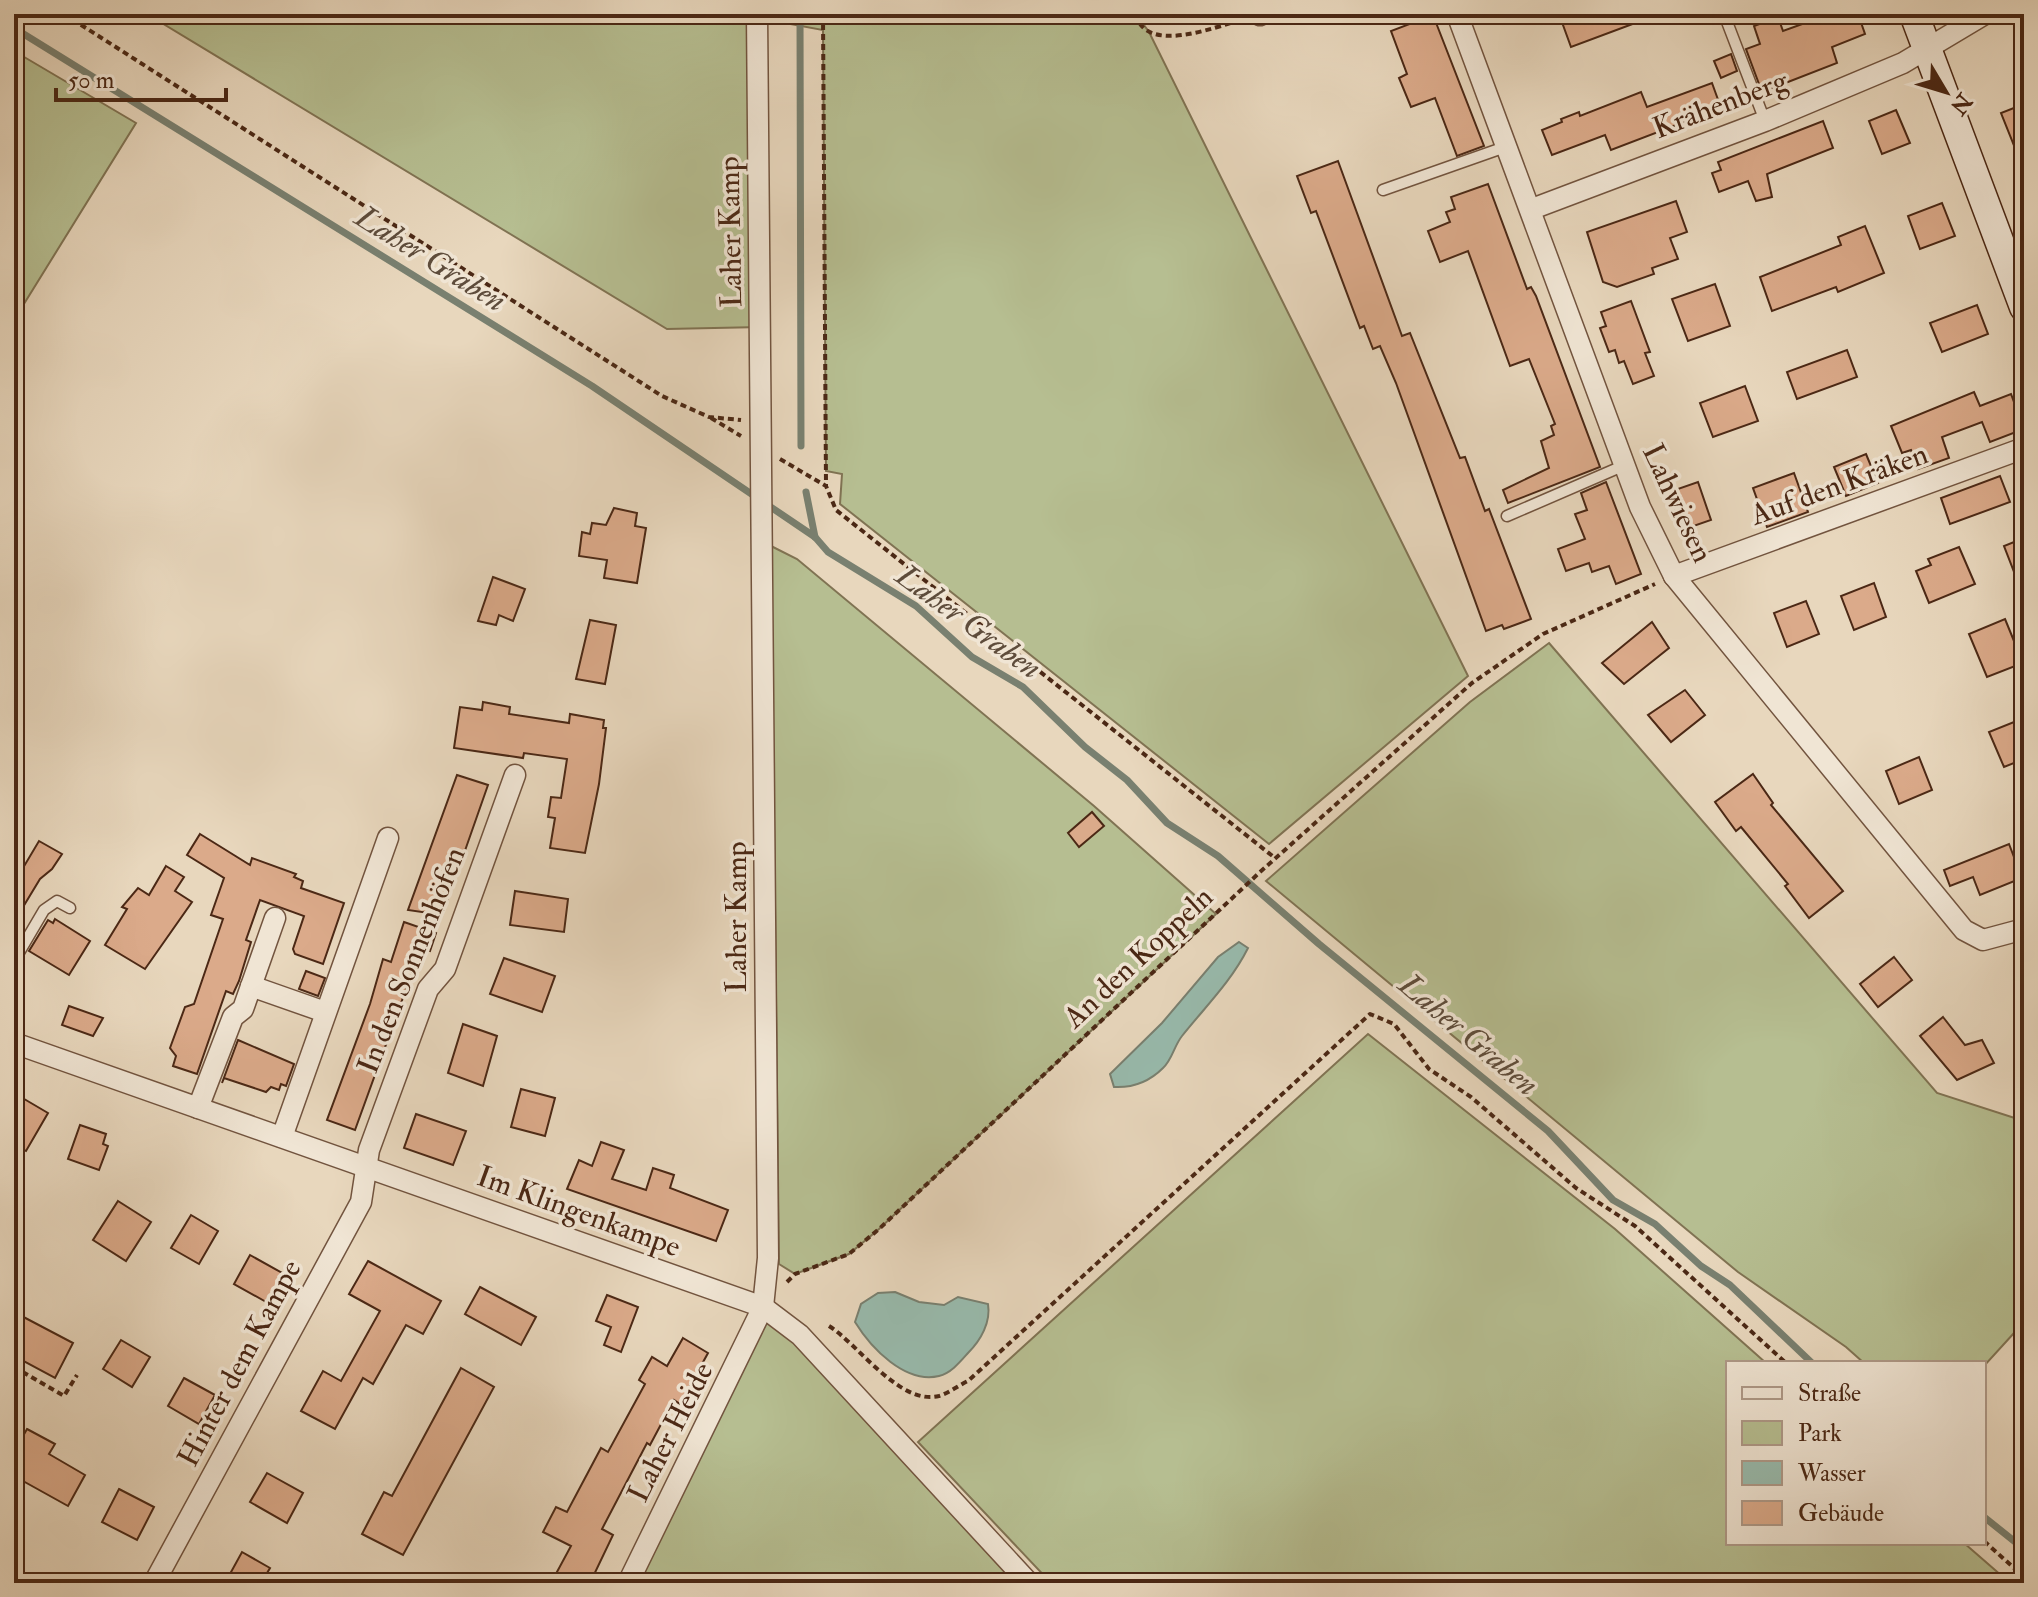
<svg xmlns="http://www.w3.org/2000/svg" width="2038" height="1597" font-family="'IM FELL Double Pica',serif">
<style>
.green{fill:#b6be91;stroke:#807353;stroke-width:2}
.water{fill:#98baac;stroke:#798070;stroke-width:2}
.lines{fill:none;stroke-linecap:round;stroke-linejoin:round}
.stream{stroke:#798070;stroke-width:7}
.building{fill:#dbaa8a;stroke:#4b2815;stroke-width:2}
.lane-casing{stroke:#72543f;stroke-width:13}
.street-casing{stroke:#72543f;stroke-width:23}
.secondary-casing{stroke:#4b2815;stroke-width:31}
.path{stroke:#4b2815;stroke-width:4;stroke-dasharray:6 4;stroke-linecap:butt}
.lane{stroke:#f0e5d4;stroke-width:10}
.street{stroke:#f0e5d4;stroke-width:20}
.secondary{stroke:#f0e5d4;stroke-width:28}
.labels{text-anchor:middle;stroke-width:7;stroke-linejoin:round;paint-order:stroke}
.street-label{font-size:30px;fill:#4b2815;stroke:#f0e5d4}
.water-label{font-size:32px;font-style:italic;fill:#5e4c3b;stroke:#f0e5d4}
</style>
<rect width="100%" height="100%" fill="#e8d7bd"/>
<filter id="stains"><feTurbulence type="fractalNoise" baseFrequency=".0025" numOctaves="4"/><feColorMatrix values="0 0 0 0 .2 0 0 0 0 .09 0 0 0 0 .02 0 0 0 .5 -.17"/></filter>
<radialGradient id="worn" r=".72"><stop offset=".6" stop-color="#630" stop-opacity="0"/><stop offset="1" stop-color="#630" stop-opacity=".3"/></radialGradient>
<g class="green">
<path d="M147 14H1136L1149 32 1468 676 1269 844 840 504 842 474 826 471 823 30 758 18 761 327 667 329Z"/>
<path d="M14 51 136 123 14 320Z"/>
<path d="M771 546 797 559 1094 806 1216 914 879 1229 849 1254 795 1274 779 1264Z"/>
<path d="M1549 643 1937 1093 2024 1121V1322L1984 1366V1363H1864L1846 1347 1738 1272 1266 881 1470 702Z"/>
<path d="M1368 1034 1615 1229 1766 1363H1728V1543H1964L2010 1583H1051L918 1442Z"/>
<path d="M763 1307 1017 1583H628Z"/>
</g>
<g class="water">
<path d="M1239 942 1248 948C1231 982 1205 1007 1182 1036 1174 1046 1172 1060 1163 1068 1149 1082 1133 1088 1114 1087L1110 1074 1162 1023 1218 957Z"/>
<path d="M895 1292 919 1302 944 1305 958 1297 988 1304C991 1322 981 1340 968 1353 960 1362 951 1373 939 1376 905 1384 871 1348 855 1322L861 1304 878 1293Z"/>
</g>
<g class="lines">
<g class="stream">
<path d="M800 14 801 446"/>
<path d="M14 28 592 386 815 537 828 552 916 606 972 657 1023 687 1085 747 1127 780 1167 823 1218 856 1319 944 1548 1131 1613 1200 1655 1224 1701 1266 1730 1285 1812 1363"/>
<path d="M806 492 815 537"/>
<path d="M1984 1517 2024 1549"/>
</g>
</g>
<g class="building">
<path d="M1559 14H1654V16L1571 47Z"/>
<path d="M1830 14H1858L1865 34 1832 47 1837 63 1762 92 1746 49 1760 44 1754 26 1778 17 1783 31Z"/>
<path d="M1433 15 1484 146 1457 156 1435 98 1411 107 1399 78 1407 74 1391 31Z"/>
<path d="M1731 54 1737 71 1721 78 1714 61Z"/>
<path d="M1712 83 1721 108 1611 150 1605 135 1552 155 1542 130 1562 122 1561 119 1579 112 1580 116 1641 92 1647 107Z"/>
<path d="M2024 104V168H2023L2001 113Z"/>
<path d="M1896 110 1910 143 1882 154 1869 121Z"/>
<path d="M1823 121 1833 148 1767 174 1772 197 1756 201 1748 181 1719 192 1712 173 1721 170 1718 162Z"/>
<path d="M1338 161 1402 336 1410 333 1460 458 1465 457 1485 511 1489 509 1531 619 1504 629 1502 625 1486 631 1396 383 1380 346 1373 349 1364 326 1360 328 1316 211 1311 213 1297 176Z"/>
<path d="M1488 184 1527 289 1531 287 1536 296 1600 467 1508 503 1503 490 1549 468 1541 441 1554 435 1551 426 1555 424 1529 359 1510 366 1468 251 1440 262 1428 231 1450 222 1446 212 1455 209 1451 197Z"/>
<path d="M1676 201 1687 232 1670 238 1678 259 1652 268 1654 274 1617 287 1603 282 1587 232Z"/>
<path d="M1942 203 1955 236 1920 249 1908 216Z"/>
<path d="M1865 226 1884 273 1838 292 1836 287 1772 311 1760 277 1841 245 1838 237Z"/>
<path d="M1715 284 1730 326 1688 341 1672 299Z"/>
<path d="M1631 301 1650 352 1645 353 1654 376 1633 384 1624 361 1619 363 1615 350 1609 352 1600 328 1606 326 1601 312Z"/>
<path d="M1977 305 1988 334 1942 352 1930 323Z"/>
<path d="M1847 350 1857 377 1797 399 1787 372Z"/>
<path d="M1745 386 1758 421 1713 437 1700 403Z"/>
<path d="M1974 392 1980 406 2011 394 2024 429 1990 442 1982 422 1942 437 1949 458 1918 469 1911 450 1902 453 1891 426Z"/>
<path d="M1866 454 1878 483 1846 496 1834 467Z"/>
<path d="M1794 473 1808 512 1767 527 1753 488Z"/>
<path d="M2000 476 2010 502 1950 524 1941 498Z"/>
<path d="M1606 482 1641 574 1616 584 1609 566 1592 572 1589 563 1566 571 1558 549 1585 539 1575 514 1587 510 1581 493Z"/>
<path d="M1698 482 1711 520 1682 530 1669 492Z"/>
<path d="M614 508 637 513 635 526 646 528 637 583 604 578 607 560 579 556 582 532 590 534 592 523 606 525Z"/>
<path d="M2024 538V595H2023L2004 546Z"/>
<path d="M1959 547 1975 584 1929 603 1916 571 1931 565 1928 559Z"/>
<path d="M493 577 525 589 513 621 499 615 496 625 478 621Z"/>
<path d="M1874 583 1886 617 1854 630 1841 596Z"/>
<path d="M1806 601 1819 634 1787 647 1774 613Z"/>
<path d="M2005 619 2023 663 1987 677 1969 634Z"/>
<path d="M590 620 616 625 605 684 576 679Z"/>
<path d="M1652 622 1669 648 1624 684 1602 663Z"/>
<path d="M1685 690 1705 715 1671 742 1648 715Z"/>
<path d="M483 702 510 707 509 714 569 723 570 714 604 720 603 728H606L599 784 585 853 550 848 555 818 548 817 551 797 561 798 567 759 524 753 523 758 454 748 460 707 482 710Z"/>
<path d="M2024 718V759L2004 767 1989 732Z"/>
<path d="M1919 757 1932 790 1899 804 1886 771Z"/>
<path d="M1753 774 1773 803 1771 805 1843 891 1809 918 1785 886 1788 884 1741 827 1736 831 1715 802Z"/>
<path d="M457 775 488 785 461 862 442 915 408 910Z"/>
<path d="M1092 812 1104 826 1079 847 1068 833Z"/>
<path d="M200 834 250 865 252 858 296 874 294 877 303 881 301 888 344 903 323 964 295 954 293 949 304 916 260 900 246 940 251 942 239 981 233 994 226 991 197 1074 173 1066 176 1056 170 1048 185 1007 194 1004 223 919 211 915 224 878 187 855Z"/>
<path d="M39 841 62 854 52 869 40 879 14 922V863L23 868Z"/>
<path d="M2009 844 2022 878 1980 895 1973 877 1950 886 1944 870Z"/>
<path d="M166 866 184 877 175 891 192 902 145 969 105 945 127 909 122 907 138 888 149 895Z"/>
<path d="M515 891 568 899 564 932 510 925Z"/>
<path d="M55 919 90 941 69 975 29 951 48 920 53 923Z"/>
<path d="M404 922 436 933 430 951 421 948 355 1130 327 1120 370 1004 383 959 391 962Z"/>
<path d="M1894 957 1912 980 1878 1007 1860 984Z"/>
<path d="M504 958 555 976 542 1012 490 994Z"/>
<path d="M306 971 325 978 318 996 299 989Z"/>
<path d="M69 1006 103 1018 93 1036 62 1025Z"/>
<path d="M1943 1017 1965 1045 1982 1040 1994 1063 1957 1080 1920 1036Z"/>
<path d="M463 1024 497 1036 483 1086 448 1073Z"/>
<path d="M238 1040 294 1064 286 1086 281 1084 279 1090 271 1087 266 1092 224 1078 222 1083Z"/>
<path d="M521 1089 555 1098 545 1136 511 1127Z"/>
<path d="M14 1093 48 1113 26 1151 14 1144Z"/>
<path d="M416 1114 466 1131 453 1165 404 1148Z"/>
<path d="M80 1125 106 1134 103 1144 108 1146 99 1170 68 1159Z"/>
<path d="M601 1142 624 1150 612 1179 646 1190 653 1168 674 1175 670 1188 728 1210 716 1241 567 1189 579 1160 592 1166Z"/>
<path d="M118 1201 151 1222 126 1261 93 1240Z"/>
<path d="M191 1215 218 1231 199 1264 171 1248Z"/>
<path d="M250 1255 284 1274 268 1303 234 1284Z"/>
<path d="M368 1261 441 1301 423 1334 406 1325 373 1384 363 1378 335 1429 301 1411 323 1371 341 1381 380 1311 349 1294Z"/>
<path d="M480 1287 536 1317 521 1345 465 1314Z"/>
<path d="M607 1295 638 1307 621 1352 604 1345 611 1327 596 1321Z"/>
<path d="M14 1312 73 1343 55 1378 14 1356Z"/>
<path d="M683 1338 708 1353 680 1404 674 1400 650 1445 647 1443 602 1529 613 1535 590 1583H551L571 1546 543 1532 556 1507 567 1512 601 1448 608 1452 645 1384 639 1380 652 1357 667 1366Z"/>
<path d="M121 1340 150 1357 132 1387 103 1369Z"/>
<path d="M461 1368 494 1387 403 1555 362 1534 384 1492 392 1496Z"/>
<path d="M184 1378 215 1395 199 1424 168 1406Z"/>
<path d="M27 1429 55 1444 49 1454 85 1475 68 1506 14 1476V1452Z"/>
<path d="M267 1473 303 1493 287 1523 250 1502Z"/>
<path d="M119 1489 154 1507 137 1540 102 1522Z"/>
<path d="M242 1552 270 1568 261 1583H225Z"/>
</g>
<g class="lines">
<g class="lane-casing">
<g id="lane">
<path d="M1724 14 1765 121"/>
<path d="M1383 190 1508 146"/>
<path d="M1507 516 1625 465"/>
<path d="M14 961 44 910 57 901 70 908"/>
</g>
</g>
<g class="street-casing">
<g id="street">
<path d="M1260 14V15"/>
<path d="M1457 14 1640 507 1674 576 1964 930 1983 940 2024 929"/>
<path d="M1532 209 1765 121 1903 63 1985 14"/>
<path d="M1674 576 2024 448"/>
<path d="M251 986 325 1012"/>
<path d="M14 1043 763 1307 800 1335 1029 1583"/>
<path d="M198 1108 233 1017 243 1009 275 918"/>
<path d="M282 1137 388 838"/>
<path d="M154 1583 361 1202 369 1150 428 989 445 969 515 775"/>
<path d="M628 1583 763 1307 768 1258 757 14"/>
</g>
</g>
<g class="secondary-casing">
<path id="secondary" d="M1914 14 2024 307"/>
</g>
<g class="path">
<path d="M64 14 662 396 709 417 741 420"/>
<path d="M823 14 826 486"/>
<path d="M1136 14C1145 55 1215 27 1241 20"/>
<path d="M711 418 741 436"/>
<path d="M780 459 826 486 836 510 1275 858"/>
<path d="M787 1282 795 1274 849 1254 879 1229 1259 873 1472 683 1543 634 1655 584"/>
<path d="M829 1326C858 1344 900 1406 939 1396 949 1393 959 1385 968 1381L1370 1014 1394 1024 1429 1069 1471 1097 1576 1188 1635 1226 1786 1363"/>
<path d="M14 1367 64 1396 77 1375"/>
<path d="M1984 1541 2024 1577"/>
</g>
<use href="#lane" class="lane"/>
<use href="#street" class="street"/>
<use href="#secondary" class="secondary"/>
</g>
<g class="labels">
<g class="street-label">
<text transform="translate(1720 104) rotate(-21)" y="10">Krähenberg</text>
<text transform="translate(730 232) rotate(-91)" y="10">Laher Kamp</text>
<text transform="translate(1839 484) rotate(-20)" y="10">Auf den Kräken</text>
<text transform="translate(1678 503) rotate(65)" y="10">Lahwiesen</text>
<text transform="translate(736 917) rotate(-90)" y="10">Laher Kamp</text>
<text transform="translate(1138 957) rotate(-43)" y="10">An den Koppeln</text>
<text transform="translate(411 960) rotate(-68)" y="10">In den Sonnenhöfen</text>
<text transform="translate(579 1211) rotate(20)" y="10">Im Klingenkampe</text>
<text transform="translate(239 1363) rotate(-62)" y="10">Hinter dem Kampe</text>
<text transform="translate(670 1432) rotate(-63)" y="10">Laher Heide</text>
</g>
<g class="water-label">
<text transform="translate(431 258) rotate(32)" y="11">Laher Graben</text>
<text transform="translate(969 621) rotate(36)" y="11">Laher Graben</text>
<text transform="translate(1469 1034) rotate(40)" y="11">Laher Graben</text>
</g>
</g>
<rect width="2038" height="1597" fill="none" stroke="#e8d7bd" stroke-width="48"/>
<rect x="16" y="16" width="2006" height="1565" fill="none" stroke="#4b2815" stroke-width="4"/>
<rect x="24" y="24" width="1990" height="1549" fill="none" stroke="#4b2815" stroke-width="2"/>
<rect x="1726" y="1361" width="260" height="184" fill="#f0e5d4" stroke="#ae9988" stroke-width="2"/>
<rect x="1742" y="1387" width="40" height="12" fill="#f0e5d4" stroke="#ae9988" stroke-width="2"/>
<text x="1798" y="1401" font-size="24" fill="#4b2815">Straße</text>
<rect x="1742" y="1421" width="40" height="24" fill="#b6be91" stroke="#ae9988" stroke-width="2"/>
<text x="1798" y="1441" font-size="24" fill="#4b2815">Park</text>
<rect x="1742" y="1461" width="40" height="24" fill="#98baac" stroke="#ae9988" stroke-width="2"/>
<text x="1798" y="1481" font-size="24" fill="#4b2815">Wasser</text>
<rect x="1742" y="1501" width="40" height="24" fill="#dbaa8a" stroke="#ae9988" stroke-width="2"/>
<text x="1798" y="1521" font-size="24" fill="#4b2815">Gebäude</text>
<g transform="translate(1946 92) rotate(128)" stroke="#f0e5d4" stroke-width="6" paint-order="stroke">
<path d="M0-6L14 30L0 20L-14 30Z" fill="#4b2815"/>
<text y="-12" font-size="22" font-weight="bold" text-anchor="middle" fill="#4b2815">N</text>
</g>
<path d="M56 88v12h170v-12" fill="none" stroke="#4b2815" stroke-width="4"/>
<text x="68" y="88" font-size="24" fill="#4b2815" stroke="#f0e5d4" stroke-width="6" paint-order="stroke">50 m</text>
<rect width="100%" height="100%" filter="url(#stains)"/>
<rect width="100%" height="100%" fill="url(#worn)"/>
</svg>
